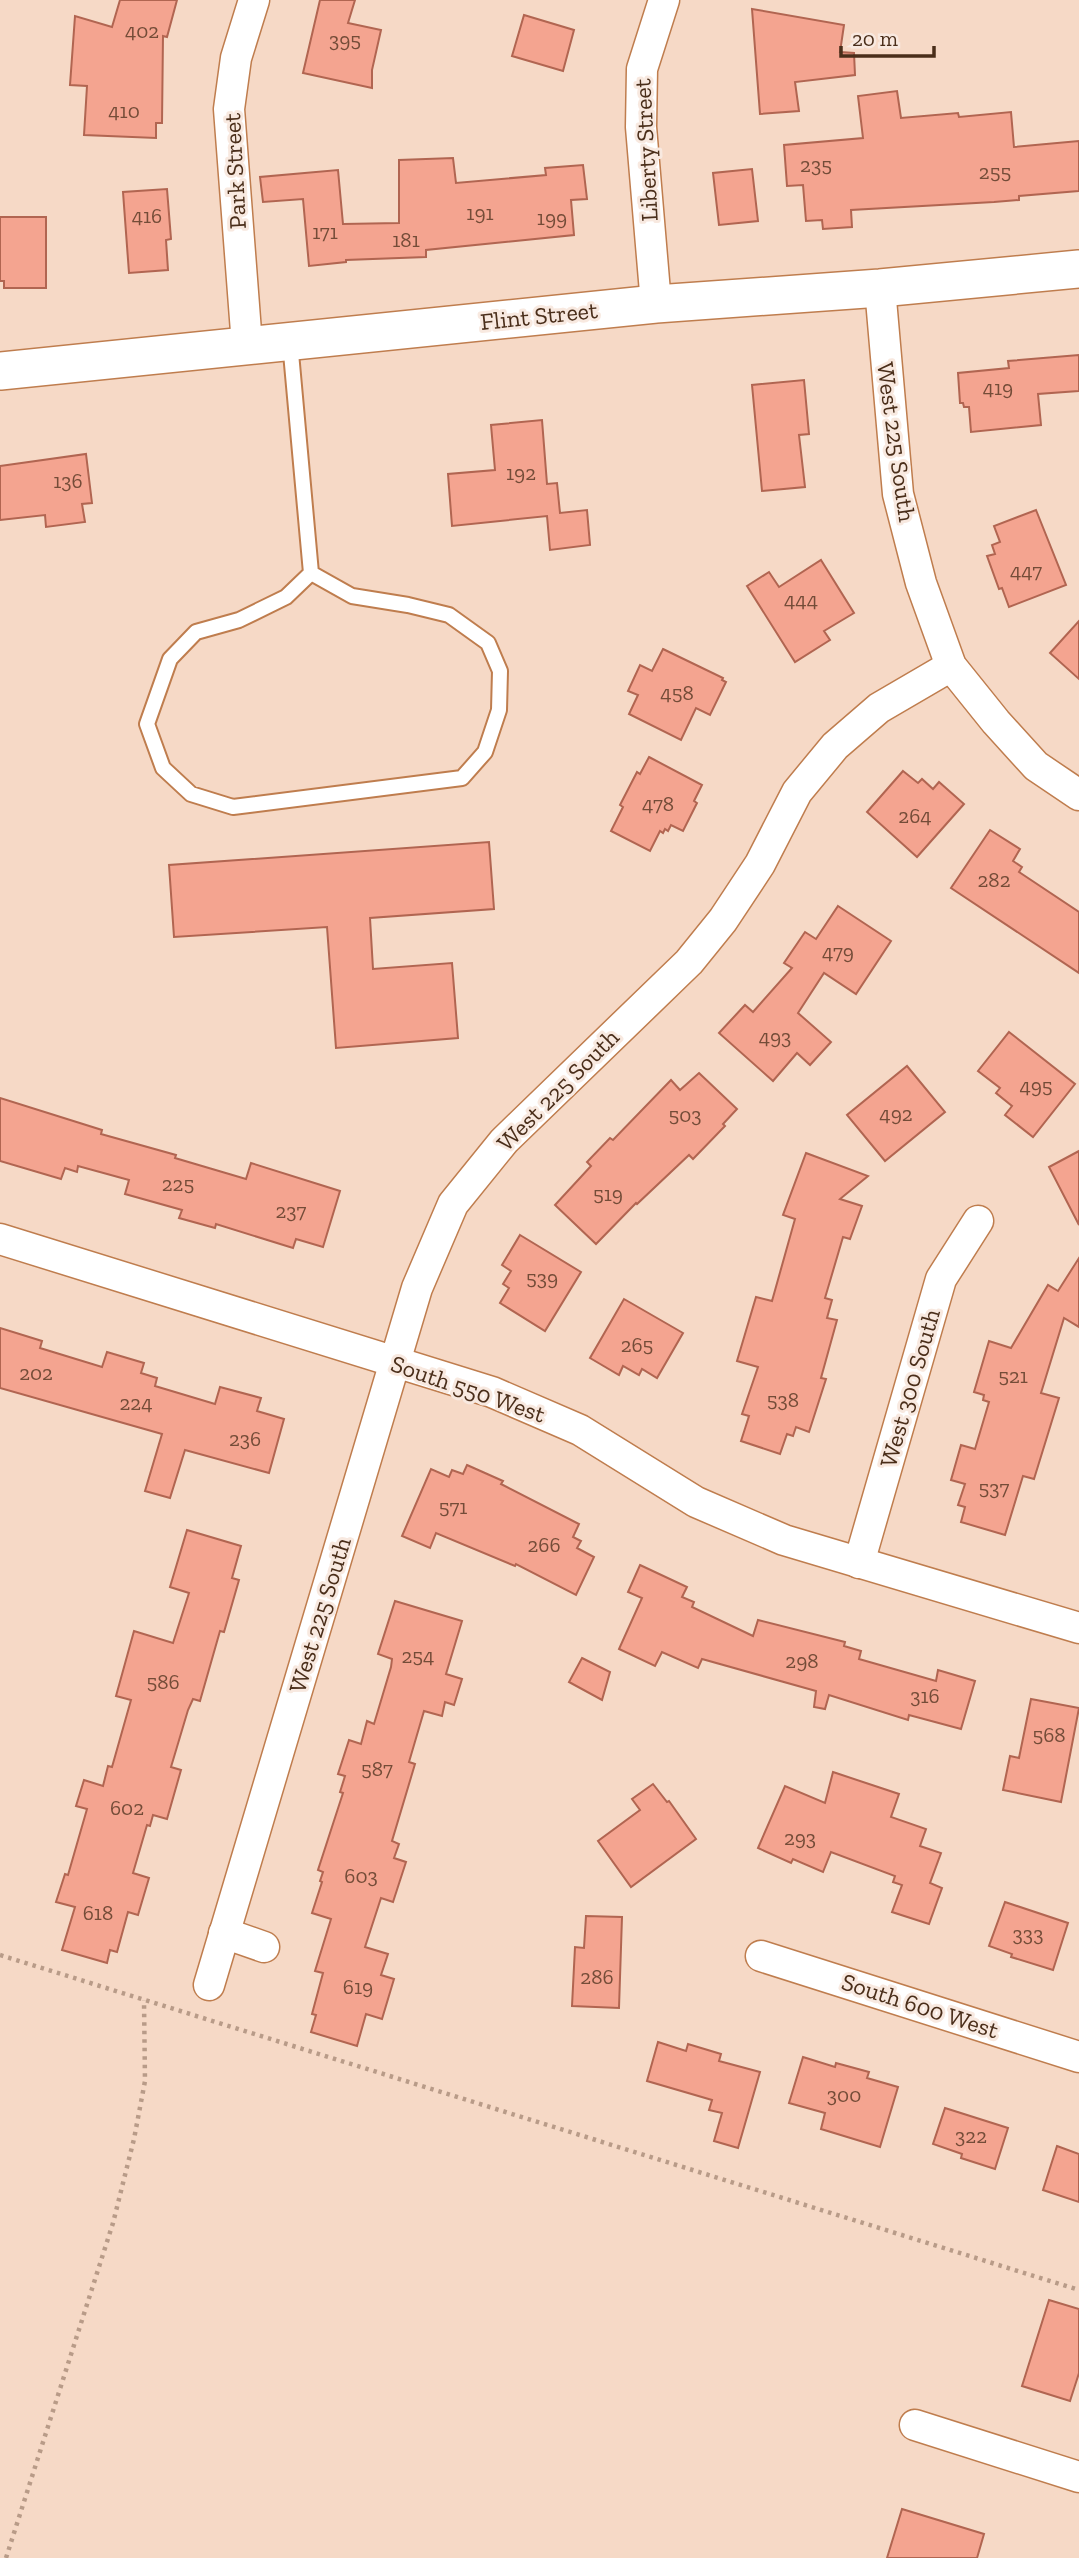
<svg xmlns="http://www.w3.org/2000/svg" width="1079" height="2558" font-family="'Zilla Slab',serif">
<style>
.building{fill:#f4a490;stroke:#b16551;stroke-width:2}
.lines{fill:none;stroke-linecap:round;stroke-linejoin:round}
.service-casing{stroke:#bf7d4e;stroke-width:18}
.minor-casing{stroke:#bf7d4e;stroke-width:33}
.tertiary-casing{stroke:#bf7d4e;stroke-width:40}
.path{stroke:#b89b88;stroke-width:4.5;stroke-dasharray:3.5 5;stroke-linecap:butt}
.service{stroke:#fff;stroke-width:14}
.minor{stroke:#fff;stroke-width:30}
.tertiary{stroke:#fff;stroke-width:37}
.labels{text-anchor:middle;stroke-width:6;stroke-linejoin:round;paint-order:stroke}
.number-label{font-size:21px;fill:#744c38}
.street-label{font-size:24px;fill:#4a2e1a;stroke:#f8e9e0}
</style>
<rect width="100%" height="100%" fill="#f6d9c6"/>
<g class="building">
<path d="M120 0H177L167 37 163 36 162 123H156V138L84 135 87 86 70 85 75 16 112 27Z"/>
<path d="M320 0H355L348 23 381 30 372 70V88L303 73Z"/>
<path d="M752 9 844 25 840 52 854 53 855 75 795 82 799 111 760 114Z"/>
<path d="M524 15 574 30 563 71 512 56Z"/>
<path d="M897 91 901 118 958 113 959 117 1011 112 1014 147 1079 141V191L1019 196V200L994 202 851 210 852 227 823 229 822 220 806 221 803 185 787 186 784 145 863 138 858 96Z"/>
<path d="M453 158 456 183 546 175 545 168 583 165 587 199 571 200 574 235 426 250V257L346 260V262L309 266 303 199 263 202 260 177 338 170 343 224 399 223V160Z"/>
<path d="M752 169 758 221 719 225 713 173Z"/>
<path d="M167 189 171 239 166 240 168 270 129 273 123 192Z"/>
<path d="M0 217H46V288H4V281H0Z"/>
<path d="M1079 355V391L1038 394 1041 425 971 432 969 407H964L963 403H960L958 373 1009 368 1008 361Z"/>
<path d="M804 380 809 434 799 435 805 487 762 491 752 385Z"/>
<path d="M542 420 547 484 557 483 560 513 587 510 590 545 550 550 547 516 452 526 448 474 495 470 491 425Z"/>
<path d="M86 454 92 503 82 504 85 522 46 527 45 515 0 520V466Z"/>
<path d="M1036 510 1066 585 1009 607 1002 588 999 589 987 556 995 554 992 545 1000 542 994 526Z"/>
<path d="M821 560 854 613 824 631 830 640 795 662 747 586 769 572 779 587Z"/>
<path d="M1079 621V679L1050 653Z"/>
<path d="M663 649 723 678 722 680 726 682 710 715 696 708 681 740 629 714 638 695 628 691 640 665 652 671Z"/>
<path d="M649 757 702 785 694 801 697 803 683 831 671 825 668 831 665 829 663 833 660 831 650 851 611 831 623 807 620 805 637 772 640 774Z"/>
<path d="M903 771 918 783 922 779 933 789 939 782 964 804 917 857 867 812Z"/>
<path d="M990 830 1020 849 1013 861 1022 867 1019 872 1079 912V973L951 888Z"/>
<path d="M489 842 494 909 370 918 373 969 452 963 458 1038 336 1048 327 927 174 937 169 865Z"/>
<path d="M838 906 891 941 856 994 824 973 798 1013 831 1042 810 1065 797 1053 773 1081 719 1033 745 1005 753 1012 792 968 784 963 805 932 816 939Z"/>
<path d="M1009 1032 1075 1084 1033 1137 1005 1115 1012 1106 996 1093 1000 1088 978 1071Z"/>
<path d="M907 1066 945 1112 885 1161 847 1115Z"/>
<path d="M699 1073 737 1109 723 1124 725 1126 693 1159 689 1155 637 1204 636 1203 596 1244 555 1205 591 1166 587 1162 610 1138 613 1140 671 1080 680 1090Z"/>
<path d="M0 1098 102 1130 101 1134 176 1155 175 1158 246 1179 251 1163 340 1191 323 1247 296 1239 293 1248 216 1224 215 1228 179 1218 182 1210 125 1194 129 1180 78 1166 77 1172 65 1168 61 1179 0 1161Z"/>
<path d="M1079 1151V1225L1049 1167Z"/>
<path d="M806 1153 868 1176 840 1199 862 1206 850 1239 843 1237 825 1298 832 1300 827 1318 837 1320 821 1378 826 1379 809 1432 796 1427 793 1436 787 1434 780 1454 741 1441 749 1416 742 1414 758 1367 737 1361 756 1297 772 1301 795 1219 783 1215Z"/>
<path d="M520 1235 581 1272 545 1331 500 1303 509 1288 503 1284 511 1271 502 1265Z"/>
<path d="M1079 1258V1327L1064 1318 1041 1393 1059 1398 1034 1479 1023 1476 1005 1535 961 1522 965 1507 958 1505 965 1484 951 1480 961 1445 975 1449 989 1402 983 1400 984 1395 974 1392 989 1341 1011 1348 1048 1285 1058 1291Z"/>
<path d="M624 1299 683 1333 657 1378 642 1369 639 1375 623 1366 619 1375 590 1358Z"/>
<path d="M0 1328 42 1341 40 1348 102 1367 107 1352 144 1363 141 1373 157 1378 155 1386 215 1404 220 1387 261 1398 257 1411 284 1419 269 1473 185 1450 170 1498 145 1491 162 1434 0 1388Z"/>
<path d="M467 1465 503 1481 501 1484 579 1524 573 1537 581 1541 577 1548 594 1557 576 1595 516 1564 515 1566 436 1533 430 1548 402 1536 431 1469 449 1477 452 1470 463 1474Z"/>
<path d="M187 1530 241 1546 232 1578 239 1580 224 1632 220 1631 200 1701 193 1699 188 1710 171 1767 181 1770 167 1819 153 1815 150 1826 147 1825 133 1873 149 1878 138 1915 128 1912 117 1952 110 1950 107 1963 62 1950 75 1907 56 1902 65 1874 68 1875 87 1809 76 1806 84 1780 103 1786 108 1766 112 1767 131 1700 116 1696 134 1631 173 1643 189 1593 170 1587Z"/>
<path d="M640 1565 687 1587 682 1597 694 1602 692 1607 753 1636 758 1620 845 1642 844 1646 861 1651 859 1659 936 1681 938 1670 975 1681 961 1729 909 1715 908 1720 829 1695 825 1709 814 1707 816 1691 702 1659 698 1668 662 1652 655 1666 619 1649 642 1598 628 1592Z"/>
<path d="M395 1601 462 1621 446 1674 462 1679 454 1705 445 1702 442 1716 424 1711 409 1762 415 1764 392 1841 399 1844 394 1858 406 1862 393 1902 381 1898 365 1947 388 1954 381 1975 394 1979 382 2019 366 2014 357 2046 311 2032 316 2015 312 2014 323 1973 315 1971 331 1919 312 1913 322 1882 320 1881 323 1872 318 1870 343 1793 340 1792 345 1776 338 1774 349 1740 361 1744 367 1721 374 1724 391 1667 392 1659 378 1654Z"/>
<path d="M582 1658 610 1672 602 1700 569 1682Z"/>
<path d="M1031 1699 1079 1708 1061 1802 1003 1790 1010 1756 1019 1758Z"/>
<path d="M833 1772 899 1794 891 1817 926 1829 920 1846 941 1853 930 1883 942 1888 929 1924 892 1912 902 1885 893 1882 895 1876 831 1852 823 1872 793 1859 791 1863 758 1848 785 1786 825 1803Z"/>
<path d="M653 1784 667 1802 669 1801 696 1839 631 1887 598 1841 640 1810 632 1799Z"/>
<path d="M1005 1902 1068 1923 1053 1970 1011 1957 1012 1954 989 1946Z"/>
<path d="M586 1916 622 1917 619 2008 572 2006 575 1947 584 1948Z"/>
<path d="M658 2042 686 2051 688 2044 721 2054 719 2061 760 2072 738 2148 714 2141 722 2113 709 2110 712 2100 647 2081Z"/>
<path d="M803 2057 835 2067 836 2063 869 2072 867 2078 898 2087 880 2147 821 2129 825 2113 789 2103Z"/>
<path d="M945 2108 1008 2128 995 2169 961 2158 962 2154 933 2144Z"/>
<path d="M1057 2146 1079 2154V2202L1043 2190Z"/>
<path d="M1049 2300 1079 2309V2373L1070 2401 1022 2386Z"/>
<path d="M902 2509 984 2534 977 2558H887Z"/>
</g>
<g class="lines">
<g class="service-casing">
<path id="service" d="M290 342 311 573 286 597 239 620 196 632 170 659 147 724 163 768 191 794 233 807 462 778 485 752 499 710 500 671 488 643 449 615 408 605 352 596 311 573"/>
</g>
<g class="minor-casing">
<g id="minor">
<path d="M880 288 898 494 921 583 951 666 996 722 1036 766 1079 795"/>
<path d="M656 304 641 127 642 69 664 0"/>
<path d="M247 345 229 109 236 58 254 0"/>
<path d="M0 1239 492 1392 580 1430 696 1502 784 1540 1079 1628"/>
<path d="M859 1563 941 1279 978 1221"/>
<path d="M224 1933 264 1947"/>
<path d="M761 1956 1079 2057"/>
<path d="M209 1985 417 1288 453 1204 504 1141 689 962 723 920 760 864 797 792 835 746 879 708 951 666"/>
<path d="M915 2425 1079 2477"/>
</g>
</g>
<g class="tertiary-casing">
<path id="tertiary" d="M0 371 656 304 880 288 1079 269"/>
</g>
<g class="path">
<path d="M0 1955 1079 2290"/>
<path d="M6 2558 113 2223 134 2139 145 2081 144 2000"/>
</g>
<use href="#service" class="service"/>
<use href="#minor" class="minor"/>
<use href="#tertiary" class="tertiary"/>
</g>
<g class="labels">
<g class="number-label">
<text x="142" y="38">402</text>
<text x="345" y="47">395</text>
<text x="124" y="118">410</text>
<text x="816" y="172">235</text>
<text x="995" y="179">255</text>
<text x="480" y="220">191</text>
<text x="147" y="223">416</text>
<text x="552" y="225">199</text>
<text x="325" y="239">171</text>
<text x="406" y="247">181</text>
<text x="998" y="395">419</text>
<text x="521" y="480">192</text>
<text x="68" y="488">136</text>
<text x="1026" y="578">447</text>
<text x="801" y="607">444</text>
<text x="677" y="700">458</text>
<text x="658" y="811">478</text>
<text x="915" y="823">264</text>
<text x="994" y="887">282</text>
<text x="838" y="959">479</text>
<text x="775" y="1044">493</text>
<text x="1036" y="1093">495</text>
<text x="896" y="1121">492</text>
<text x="685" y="1122">503</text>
<text x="178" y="1191">225</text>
<text x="608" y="1201">519</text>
<text x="291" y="1218">237</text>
<text x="542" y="1285">539</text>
<text x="637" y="1352">265</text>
<text x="36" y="1380">202</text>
<text x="1013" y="1383">521</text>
<text x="783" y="1407">538</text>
<text x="136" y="1410">224</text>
<text x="245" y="1446">236</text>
<text x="994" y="1495">537</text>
<text x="453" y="1514">571</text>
<text x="544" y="1552">266</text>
<text x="418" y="1663">254</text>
<text x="802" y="1668">298</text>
<text x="163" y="1689">586</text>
<text x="925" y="1703">316</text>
<text x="1049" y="1742">568</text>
<text x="377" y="1776">587</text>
<text x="127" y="1815">602</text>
<text x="800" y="1845">293</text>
<text x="361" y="1883">603</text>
<text x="98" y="1920">618</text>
<text x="1028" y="1941">333</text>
<text x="597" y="1984">286</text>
<text x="358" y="1994">619</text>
<text x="844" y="2102">300</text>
<text x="971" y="2143">322</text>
</g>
<g class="street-label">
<text transform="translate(646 150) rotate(-93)" y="8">Liberty Street</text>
<text transform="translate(235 171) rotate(-93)" y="8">Park Street</text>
<text transform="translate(539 316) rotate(-6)" y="8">Flint Street</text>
<text transform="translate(896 442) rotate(82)" y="8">West 225 South</text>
<text transform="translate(558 1090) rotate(-45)" y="8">West 225 South</text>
<text transform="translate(910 1388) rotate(-74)" y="8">West 300 South</text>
<text transform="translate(468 1389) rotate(19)" y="8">South 550 West</text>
<text transform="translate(320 1615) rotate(-73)" y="8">West 225 South</text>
<text transform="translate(920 2006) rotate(18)" y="8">South 600 West</text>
</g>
</g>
<path d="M841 46v10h93v-10" fill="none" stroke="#4a2e1a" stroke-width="3.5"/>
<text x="852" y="46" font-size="21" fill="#4a2e1a" stroke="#f8e9e0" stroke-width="5" paint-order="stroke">20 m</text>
</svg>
